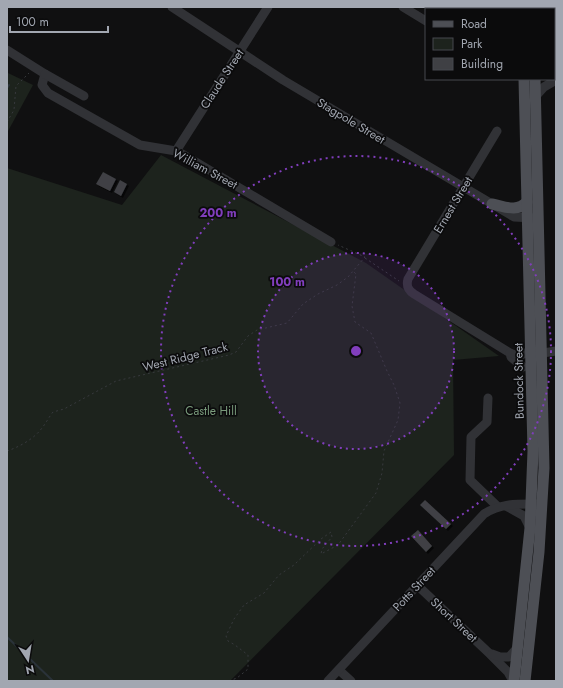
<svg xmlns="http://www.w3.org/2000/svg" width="563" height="688" font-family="Jost,sans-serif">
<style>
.green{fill:#1d231d}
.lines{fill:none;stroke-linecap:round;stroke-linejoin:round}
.stream{stroke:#2a3239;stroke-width:2}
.building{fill:#3f4044;filter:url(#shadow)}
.path{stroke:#37393d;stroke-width:1;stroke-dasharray:2 3;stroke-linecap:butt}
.minor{stroke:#313236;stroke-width:9}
.major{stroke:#4d4f55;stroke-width:11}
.ring{fill:none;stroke:#813ebd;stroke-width:2;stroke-dasharray:2 4}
.labels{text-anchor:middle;stroke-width:3.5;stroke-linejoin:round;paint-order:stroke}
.street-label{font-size:12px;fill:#a2a7b1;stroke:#0b0b0c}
.park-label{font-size:12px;fill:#7a9b7c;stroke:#0b0b0c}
.centre{fill:#813ebd;stroke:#0b0b0c;stroke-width:2}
.ring-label{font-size:12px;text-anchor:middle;font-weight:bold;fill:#813ebd;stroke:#0b0b0c;stroke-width:3.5;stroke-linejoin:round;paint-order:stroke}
</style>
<defs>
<filter id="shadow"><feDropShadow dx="2" dy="2" stdDeviation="0" flood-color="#0009"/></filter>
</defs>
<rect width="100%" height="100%" fill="#101011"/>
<g class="green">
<path d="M427 7H517V9H430Z"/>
<path d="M8 73 33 85 7 133V75Z"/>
<path d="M161 155 366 263 499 356 453 360 454 455 230 681H7V168L122 205Z"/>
</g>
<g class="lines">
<g class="stream">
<path d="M7 88 9 85"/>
<path d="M7 637 53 681"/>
</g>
</g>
<g class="building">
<path d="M103 172 116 179 110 191 96 184Z"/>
<path d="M120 180 127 184 121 196 114 192Z"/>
<path d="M425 500 451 524 446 529 420 505Z"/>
<path d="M418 530 432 546 426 552 411 536Z"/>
</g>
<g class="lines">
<g class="path">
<path d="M7 122 14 110 16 86 29 73"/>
<path d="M365 258 399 281"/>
<path d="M7 451C19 447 34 439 42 428 46 423 49 417 53 412L64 409 116 381 229 355 236 352 248 336 257 330 287 323 303 304 318 294 337 285 348 277 365 257 338 245"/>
<path d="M229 681 237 678 248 669V655L235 645 228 641 226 636 234 619 244 605 264 593 279 575 294 565 321 539 331 532 332 537 322 549 321 554 338 545 376 493 382 473 384 451 398 420 400 403 394 385 387 371 371 333 355 322 352 306 356 274 353 271"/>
</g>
<g class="minor">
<path d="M172 7 283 80 514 217 534 218"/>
<path d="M403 7 426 21"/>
<path d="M7 50 45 74 42 85 48 93 140 145 176 151 184 155 331 242"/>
<path d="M45 74 84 96"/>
<path d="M535 97 544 87 556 80"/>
<path d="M497 131 408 279C406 286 408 290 414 294L510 353 511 357 523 367"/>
<path d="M176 151 268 7"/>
<path d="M510 353C519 357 525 355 532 348"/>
<path d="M536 354 556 351"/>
<path d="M488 398 487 422 471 437 470 480 497 506"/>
<path d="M506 506 524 516 530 528"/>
<path d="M417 585 490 654 508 672 513 681"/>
<path d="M492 654 500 657H509L518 647"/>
<path d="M339 670 351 681"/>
<path d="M328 681 484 514C501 503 518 504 537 504"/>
</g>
<g class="major">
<path d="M527 9V7"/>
<path d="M536 9V7"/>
<path d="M492 204C504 206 516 213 527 202"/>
<path d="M514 681 530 528 533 451 524 79"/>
<path d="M525 681 539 552 544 468 535 79"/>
</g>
</g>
<circle cx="356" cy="351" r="98" fill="#813ebd" fill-opacity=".12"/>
<g class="ring">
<circle cx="356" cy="351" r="98"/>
<circle cx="356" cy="351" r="195"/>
</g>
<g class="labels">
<g class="street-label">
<text transform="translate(222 79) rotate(-57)" y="4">Claude Street</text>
<text transform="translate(351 121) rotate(31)" y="4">Stagpole Street</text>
<text transform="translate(205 169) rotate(28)" y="4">William Street</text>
<text transform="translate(453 205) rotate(-59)" y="4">Ernest Street</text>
<text transform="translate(185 357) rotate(-14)" y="4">West Ridge Track</text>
<text transform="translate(519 381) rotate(-91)" y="4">Bundock Street</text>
<text transform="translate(414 589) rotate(-47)" y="4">Potts Street</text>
<text transform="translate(454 620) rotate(43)" y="4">Short Street</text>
</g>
<g class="park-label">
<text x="211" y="415">Castle Hill</text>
</g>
</g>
<circle cx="356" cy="351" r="6" class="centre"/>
<g class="ring-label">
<text x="218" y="217">200 m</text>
<text x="287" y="286">100 m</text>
</g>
<rect width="563" height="688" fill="none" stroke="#a2a7b1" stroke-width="16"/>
<rect x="425" y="8" width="130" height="72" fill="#0b0b0c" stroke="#47494e"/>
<rect x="433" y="21" width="20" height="6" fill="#4d4f55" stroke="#47494e"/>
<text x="461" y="28" font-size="12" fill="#a2a7b1">Road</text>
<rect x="433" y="38" width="20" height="12" fill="#1d231d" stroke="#47494e"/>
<text x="461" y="48" font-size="12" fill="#a2a7b1">Park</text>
<rect x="433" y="58" width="20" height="12" fill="#3f4044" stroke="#47494e"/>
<text x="461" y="68" font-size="12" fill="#a2a7b1">Building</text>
<g transform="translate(28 660) rotate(168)" stroke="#0b0b0c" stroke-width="3" paint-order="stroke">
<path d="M0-3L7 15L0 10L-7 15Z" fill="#a2a7b1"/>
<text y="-6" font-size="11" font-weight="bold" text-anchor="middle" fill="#a2a7b1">N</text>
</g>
<path d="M10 26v6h98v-6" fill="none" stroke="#a2a7b1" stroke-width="2"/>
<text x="16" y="26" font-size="12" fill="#a2a7b1" stroke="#0b0b0c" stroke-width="3" paint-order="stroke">100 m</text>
</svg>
